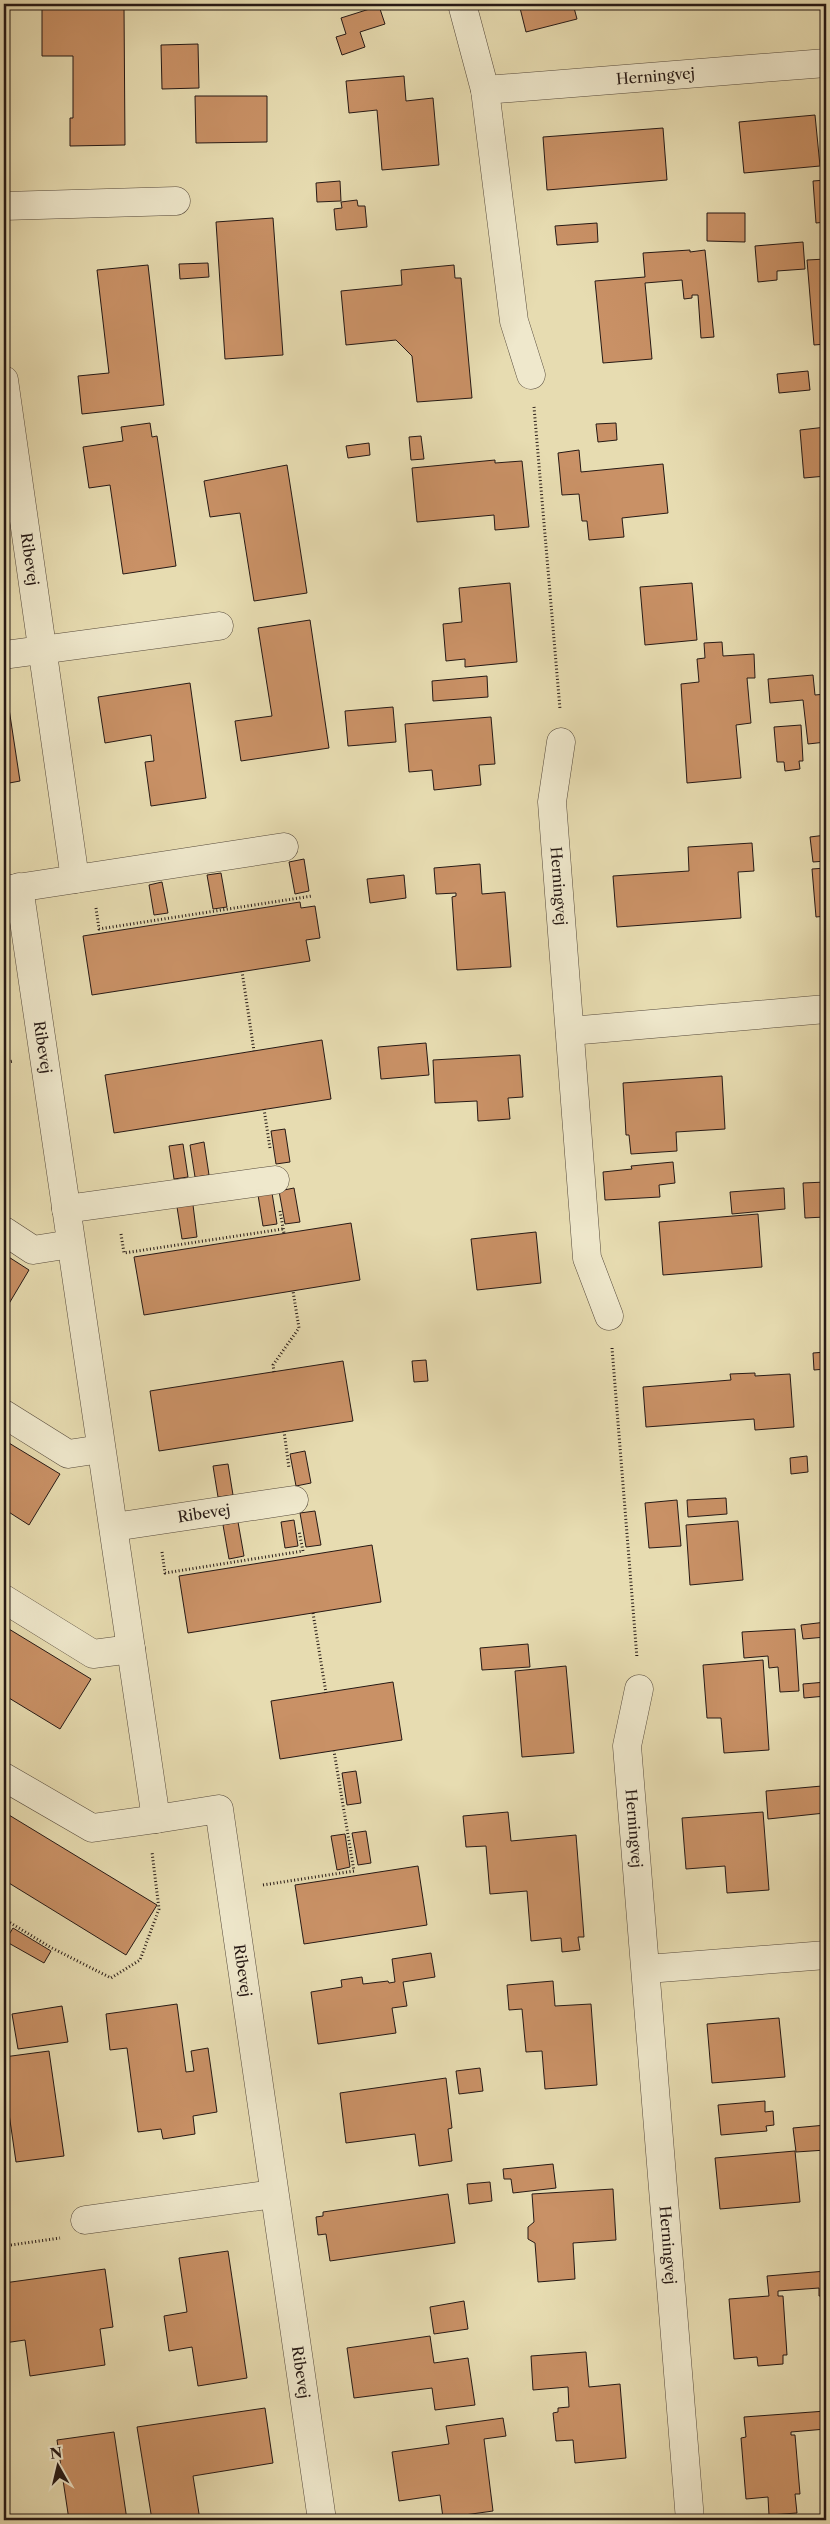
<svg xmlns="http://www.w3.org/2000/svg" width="830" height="2524" viewBox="0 0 830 2524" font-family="'Libre Caslon Text',serif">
<rect width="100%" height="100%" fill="#e7dcb1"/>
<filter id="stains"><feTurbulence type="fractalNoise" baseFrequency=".004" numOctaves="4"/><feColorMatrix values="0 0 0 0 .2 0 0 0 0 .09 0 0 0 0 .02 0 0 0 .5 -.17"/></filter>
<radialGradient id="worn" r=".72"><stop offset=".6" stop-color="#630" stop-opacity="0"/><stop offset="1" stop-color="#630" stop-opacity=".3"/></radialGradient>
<g fill="#c99166" stroke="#261915">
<polygon points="519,4 573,4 577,19 526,32"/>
<polygon points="379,6 385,24 360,32 365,47 342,55 336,37 346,34 341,18"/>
<polygon points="124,7 125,145 70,146 70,118 73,118 73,56 42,56 42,9"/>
<polygon points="198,44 199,88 162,89 161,45"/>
<polygon points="404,76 406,101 433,98 439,165 382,170 377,110 349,113 346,81"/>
<polygon points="195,96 267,96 267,142 196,143"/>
<polygon points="815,115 820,166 744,173 739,122"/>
<polygon points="663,128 667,180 547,190 543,137"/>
<polygon points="826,180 826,222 816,223 813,181"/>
<polygon points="340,181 341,201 317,202 316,183"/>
<polygon points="357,200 358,206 365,206 367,227 336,230 334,209 342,208 341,202"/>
<polygon points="707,213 745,213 745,242 707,241"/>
<polygon points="273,218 283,355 225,359 216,222"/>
<polygon points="597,223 598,242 557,245 555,226"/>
<polygon points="803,242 805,269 777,271 777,280 758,282 755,246"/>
<polygon points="690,250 690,252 705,250 714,337 701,338 698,295 692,295 692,298 684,299 682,280 645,283 652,359 603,363 595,281 645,277 643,253"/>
<polygon points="826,259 826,344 814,345 807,260"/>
<polygon points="208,263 209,277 180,279 179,264"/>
<polygon points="148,265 164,405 82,414 78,376 109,373 97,270"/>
<polygon points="454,265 455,278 461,278 472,398 417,402 412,356 396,340 346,345 341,291 402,285 401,270"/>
<polygon points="808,371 810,390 779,393 777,374"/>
<polygon points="150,423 152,437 157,436 176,566 123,574 110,485 89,488 83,447 123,441 121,427"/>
<polygon points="616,423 617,440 598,442 596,424"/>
<polygon points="826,427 826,476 804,478 800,430"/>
<polygon points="421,436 424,459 411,460 409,437"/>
<polygon points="369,443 370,455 348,458 346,446"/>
<polygon points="579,450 581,472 663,464 668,513 622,518 624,537 589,540 587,521 582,521 579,494 562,495 558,453"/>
<polygon points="495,460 495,463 522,461 529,527 495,530 494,515 417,522 412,468"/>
<polygon points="287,465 307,593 254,601 240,513 210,517 204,481"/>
<polygon points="510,583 517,662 465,667 465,659 446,661 443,624 462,622 459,588"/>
<polygon points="692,583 697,640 645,645 640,587"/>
<polygon points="310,620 329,748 241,761 235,721 272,716 258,628"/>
<polygon points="722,642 723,656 754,654 755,678 747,678 751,723 736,725 741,778 687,783 681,684 699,682 697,659 705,658 704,643"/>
<polygon points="813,675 815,695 826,694 826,742 808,744 803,700 770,703 768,679"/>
<polygon points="487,676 488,697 433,701 432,681"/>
<polygon points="190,683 206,798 151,806 145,762 154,761 151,735 105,743 98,697"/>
<polygon points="8,702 20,781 4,784 4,703"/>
<polygon points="393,707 396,742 348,746 345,711"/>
<polygon points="491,717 495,764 479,765 481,785 434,790 432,770 409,772 405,724"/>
<polygon points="801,725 803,761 799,761 800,769 785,771 784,762 777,762 774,727"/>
<polygon points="826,835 826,861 813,862 810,837"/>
<polygon points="752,843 754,871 738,872 741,918 617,927 613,876 689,871 688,847"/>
<polygon points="304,859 309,891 295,894 289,862"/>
<polygon points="480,864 482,894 505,892 511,967 457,970 452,897 456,896 456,893 436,894 434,868"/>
<polygon points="826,868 826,916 816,917 812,869"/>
<polygon points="221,873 227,907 213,909 207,875"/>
<polygon points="404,875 406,898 370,903 367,879"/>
<polygon points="162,882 168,913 154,915 149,885"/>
<polygon points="300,902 301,908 315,906 320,938 306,940 310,961 92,995 83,936"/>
<polygon points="322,1040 331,1099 114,1133 105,1075"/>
<polygon points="426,1043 429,1075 381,1079 378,1047"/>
<polygon points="520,1055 523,1097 508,1098 510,1119 478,1121 477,1101 435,1103 433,1060"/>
<polygon points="722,1076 725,1129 676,1132 677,1151 631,1154 629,1135 626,1135 623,1083"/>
<polygon points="285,1129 290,1162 276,1164 271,1131"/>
<polygon points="204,1142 209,1175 195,1177 190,1145"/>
<polygon points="183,1144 188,1177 174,1179 169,1146"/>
<polygon points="673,1162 675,1183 659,1185 660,1197 605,1200 603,1172 632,1169 631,1166"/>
<polygon points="826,1182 826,1228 825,1217 805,1218 803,1183"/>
<polygon points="294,1188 300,1222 285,1224 279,1191"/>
<polygon points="784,1188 785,1209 732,1214 730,1192"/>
<polygon points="272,1193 277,1224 263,1226 258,1195"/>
<polygon points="193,1205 197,1237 182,1239 177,1207"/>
<polygon points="758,1214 762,1267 663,1275 659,1222"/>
<polygon points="351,1223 360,1280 144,1315 134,1257"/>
<polygon points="536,1232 541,1283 477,1290 471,1239"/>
<polygon points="4,1254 29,1270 4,1312"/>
<polygon points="826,1352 826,1369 814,1370 813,1353"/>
<polygon points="426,1360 428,1381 414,1382 412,1361"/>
<polygon points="343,1361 353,1421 159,1451 150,1391"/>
<polygon points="755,1373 755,1376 790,1374 794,1427 755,1430 754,1419 646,1427 643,1387 731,1380 730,1374"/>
<polygon points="4,1440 60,1474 29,1525 4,1509"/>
<polygon points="305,1451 311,1483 296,1486 290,1454"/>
<polygon points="807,1456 808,1472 791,1474 790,1458"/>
<polygon points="228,1464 233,1495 218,1497 213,1466"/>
<polygon points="726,1498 727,1514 688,1517 687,1500"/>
<polygon points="677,1500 681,1546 649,1548 645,1503"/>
<polygon points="315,1511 321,1545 306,1547 300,1513"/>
<polygon points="294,1520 298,1546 285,1548 281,1522"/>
<polygon points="738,1521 743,1580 690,1585 686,1525"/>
<polygon points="238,1522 244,1556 229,1559 223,1525"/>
<polygon points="372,1545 381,1602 188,1633 179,1576"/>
<polygon points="826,1622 826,1637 803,1639 801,1625"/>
<polygon points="4,1626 91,1679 60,1729 4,1695"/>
<polygon points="795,1629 799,1691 780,1692 778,1667 769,1668 768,1656 744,1658 742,1632"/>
<polygon points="528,1644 530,1667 482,1670 480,1648"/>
<polygon points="763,1660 769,1750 724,1753 721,1718 707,1718 703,1665"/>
<polygon points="566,1666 574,1753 522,1757 515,1671"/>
<polygon points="393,1682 402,1740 280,1759 271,1701"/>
<polygon points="826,1682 826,1696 804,1698 803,1684"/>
<polygon points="356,1771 361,1803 347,1805 342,1773"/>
<polygon points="822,1786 825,1813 768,1819 766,1791"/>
<polygon points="4,1812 157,1905 126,1955 4,1880"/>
<polygon points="508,1812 511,1841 576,1835 584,1937 578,1937 580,1950 562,1952 561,1938 531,1941 527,1891 490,1894 486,1846 466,1847 463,1816"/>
<polygon points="763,1812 769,1890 727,1893 725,1866 686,1869 682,1818"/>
<polygon points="366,1831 371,1863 358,1865 352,1833"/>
<polygon points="345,1834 350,1867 337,1870 331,1836"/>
<polygon points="418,1866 427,1925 304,1944 295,1885"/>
<polygon points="13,1928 51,1951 44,1963 5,1941"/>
<polygon points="431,1953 435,1977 403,1982 407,2006 392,2008 396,2033 318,2044 311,1992 342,1987 341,1980 362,1977 363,1984 388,1981 389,1983 395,1982 392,1959"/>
<polygon points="553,1981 555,2006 591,2004 597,2085 545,2089 542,2051 526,2052 522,2009 509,2010 507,1985"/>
<polygon points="177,2004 186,2072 194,2071 191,2051 208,2048 217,2112 193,2116 195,2134 163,2139 161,2129 138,2132 127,2048 110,2050 106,2014"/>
<polygon points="62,2006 68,2042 18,2049 12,2014"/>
<polygon points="779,2018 785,2077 712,2083 707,2024"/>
<polygon points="49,2051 64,2156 16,2162 4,2079 4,2057"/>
<polygon points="480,2068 483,2091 459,2094 456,2071"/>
<polygon points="446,2078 452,2128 448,2129 452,2161 419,2166 415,2134 346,2143 340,2093"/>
<polygon points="765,2101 765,2112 773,2111 774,2125 766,2126 767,2131 721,2135 718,2105"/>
<polygon points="826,2125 826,2150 796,2152 793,2128"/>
<polygon points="795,2151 800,2202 720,2209 715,2158"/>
<polygon points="553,2164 556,2188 513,2193 511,2179 504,2179 503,2169"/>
<polygon points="490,2182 492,2201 469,2204 467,2184"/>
<polygon points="613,2189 616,2240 573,2243 575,2279 538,2282 535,2243 528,2239 528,2227 534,2222 532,2194"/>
<polygon points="448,2194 455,2243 330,2261 326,2234 318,2235 316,2217 323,2216 323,2212"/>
<polygon points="228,2251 247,2378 198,2386 192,2347 169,2351 164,2316 187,2312 179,2258"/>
<polygon points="105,2269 113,2327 100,2329 105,2365 30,2376 25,2340 4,2343 4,2283"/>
<polygon points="826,2271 826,2296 819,2296 819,2288 778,2291 778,2296 783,2296 787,2355 783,2355 783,2364 758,2366 757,2357 734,2359 729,2299 769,2296 767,2276"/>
<polygon points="464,2301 468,2329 434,2334 430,2307"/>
<polygon points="430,2336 434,2363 468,2358 475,2405 435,2410 432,2388 354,2398 347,2348"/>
<polygon points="586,2352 589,2387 620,2384 626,2458 575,2463 573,2440 556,2441 553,2413 558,2412 558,2408 569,2407 568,2387 533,2390 531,2356"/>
<polygon points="265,2408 273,2463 193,2476 200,2520 152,2520 137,2427"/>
<polygon points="826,2411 826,2429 791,2432 791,2435 795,2435 800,2494 795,2494 797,2513 769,2515 768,2497 746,2499 741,2438 746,2437 744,2417"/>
<polygon points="503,2418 506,2436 484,2439 493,2511 443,2518 440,2495 399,2501 392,2452 449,2444 446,2426"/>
<polygon points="114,2432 127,2520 69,2520 57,2440"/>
</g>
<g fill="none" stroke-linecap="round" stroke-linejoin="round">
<defs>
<g id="minor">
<polyline points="462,4 485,90 514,321 531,375"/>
<path id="s1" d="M485,90L826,63"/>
<polyline points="4,206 176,201"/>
<path id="s2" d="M4,380L75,879"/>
<polyline points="4,655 219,626"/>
<path id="s3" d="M561,742L552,802L587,1258L609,1316"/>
<path id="s4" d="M19,887L156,1819L219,1809L322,2520"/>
<polyline points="4,890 284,847"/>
<polyline points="570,1031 826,1009"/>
<polyline points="66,1209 275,1180"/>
<polyline points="4,1231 33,1250 71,1244"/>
<polyline points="4,1414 68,1454 101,1449"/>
<path id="s5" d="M114,1527L294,1500"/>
<polyline points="4,1599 93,1654 131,1649"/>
<path id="s6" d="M639,1689L627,1746L690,2520"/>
<polyline points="4,1777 92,1828 156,1819"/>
<polyline points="647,1969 826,1955"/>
<polyline points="85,2220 274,2194"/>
</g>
</defs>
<use href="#minor" stroke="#564a3c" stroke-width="29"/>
<g stroke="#261915" stroke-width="3" stroke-dasharray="1 2.5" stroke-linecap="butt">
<polyline points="534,407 560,709"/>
<polyline points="96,908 99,929 312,896"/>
<polyline points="242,971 254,1051"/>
<polyline points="4,1063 13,1061"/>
<polyline points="264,1109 270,1148"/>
<polyline points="280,1211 284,1233"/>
<polyline points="121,1234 124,1253 283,1229"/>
<polyline points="612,1348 637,1658"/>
<polyline points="274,1372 273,1365 299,1328 293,1291"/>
<polyline points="284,1431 289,1468"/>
<polyline points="162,1552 165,1573 303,1551 299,1531"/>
<polyline points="313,1613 326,1693"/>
<polyline points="263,1885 354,1871 334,1751"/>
<polyline points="4,1919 50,1947 111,1978 140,1960 159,1909 152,1852"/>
<polyline points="4,2246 60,2238"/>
</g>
<use href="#minor" stroke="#efe8cc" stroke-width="28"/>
</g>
<g text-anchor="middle" stroke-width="4.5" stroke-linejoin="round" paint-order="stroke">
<g font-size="15" fill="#261915" stroke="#efe8cc">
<text dy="5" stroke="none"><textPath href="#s1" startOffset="171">Herningvej</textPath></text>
<text dy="5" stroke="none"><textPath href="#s2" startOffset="181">Ribevej</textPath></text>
<text dy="5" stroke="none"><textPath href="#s3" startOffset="145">Herningvej</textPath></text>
<text dy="5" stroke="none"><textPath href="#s4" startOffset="162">Ribevej</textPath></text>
<text dy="5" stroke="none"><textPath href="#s5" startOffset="91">Ribevej</textPath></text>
<text dy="5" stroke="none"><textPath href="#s6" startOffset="141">Herningvej</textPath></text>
<text dy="5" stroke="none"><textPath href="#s4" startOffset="1169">Ribevej</textPath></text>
<text dy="5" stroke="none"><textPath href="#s6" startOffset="559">Herningvej</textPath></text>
<text dy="5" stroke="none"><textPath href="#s4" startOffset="1575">Ribevej</textPath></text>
</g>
</g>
<rect width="830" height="2524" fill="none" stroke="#e7dcb1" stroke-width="20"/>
<rect x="5" y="5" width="820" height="2514" fill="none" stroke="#261915" stroke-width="2.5"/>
<rect x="10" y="10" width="810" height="2504" fill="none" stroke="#261915"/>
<g transform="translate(58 2466) rotate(352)" stroke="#efe8cc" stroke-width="4" paint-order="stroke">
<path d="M0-4L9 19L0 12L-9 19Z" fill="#261915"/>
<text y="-8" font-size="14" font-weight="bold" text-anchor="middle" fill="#261915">N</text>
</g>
<rect width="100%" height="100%" filter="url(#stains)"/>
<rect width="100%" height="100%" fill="url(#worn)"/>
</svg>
